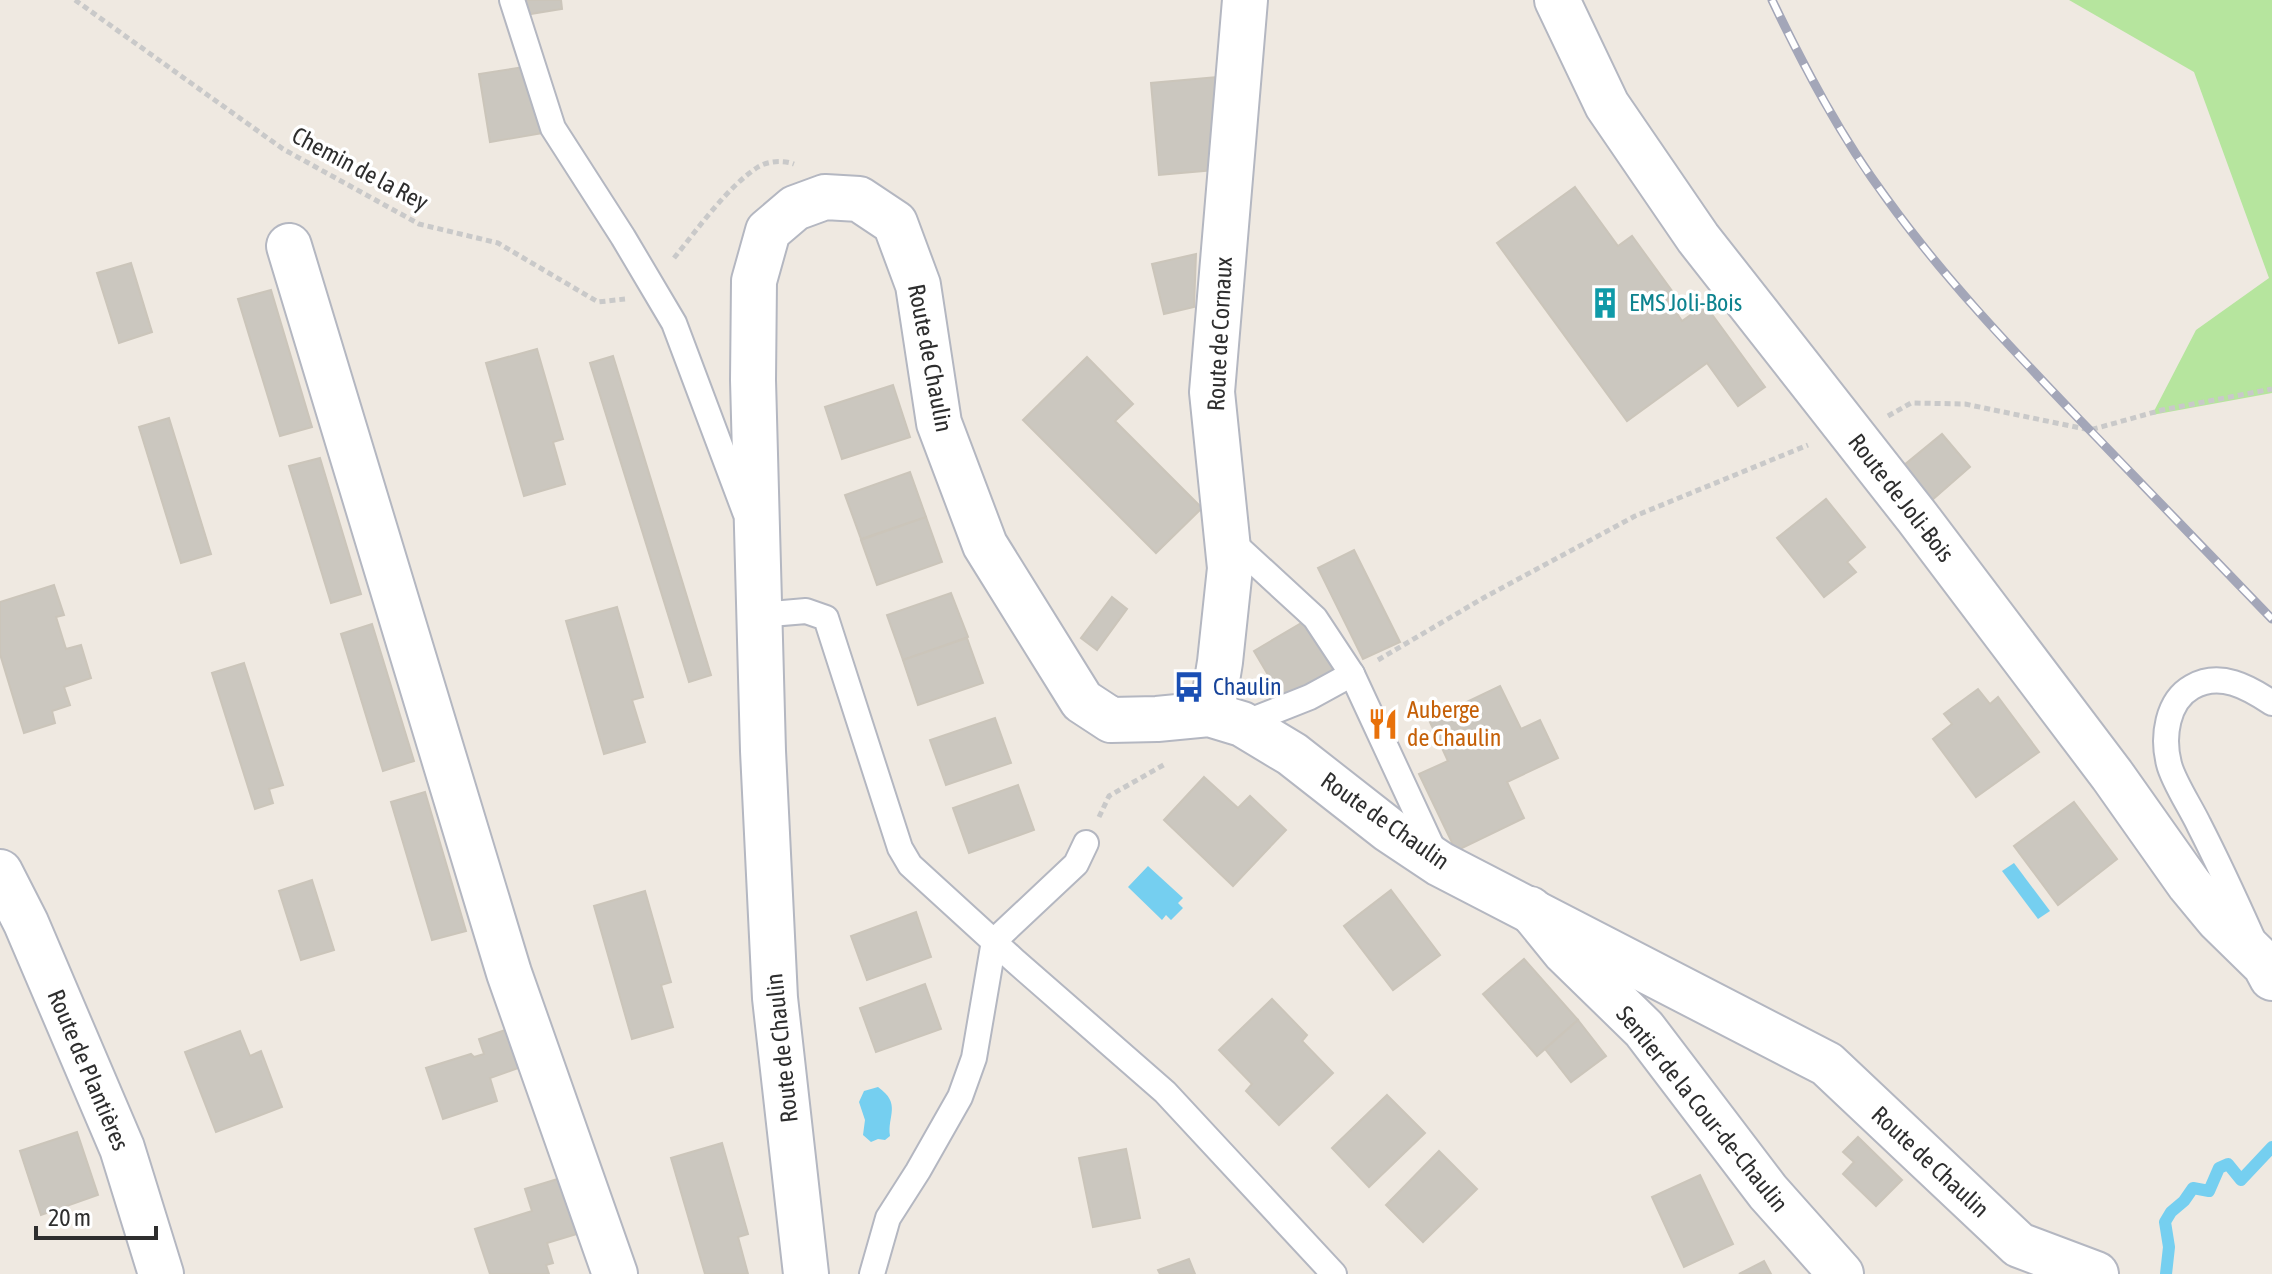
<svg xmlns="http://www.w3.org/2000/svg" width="2272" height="1274" viewBox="0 0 2272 1274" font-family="'Asap Condensed',sans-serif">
<rect width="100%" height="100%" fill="#efe9e1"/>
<polygon fill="#b6e59e" points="2069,0 2272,0 2272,393 2152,415 2196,330 2269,278 2194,72"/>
<g fill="#75cff0">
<polygon points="2014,863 2050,911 2038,919 2002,871"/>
<polygon points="1148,866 1183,898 1178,903 1183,908 1171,920 1166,915 1162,920 1128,887"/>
<path d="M878,1087C902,1104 887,1116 890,1136L885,1140L878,1139L871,1142L863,1135L865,1120L859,1102L864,1091Z"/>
</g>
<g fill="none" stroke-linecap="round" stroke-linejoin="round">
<polyline stroke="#75cff0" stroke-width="12" points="2166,1274 2169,1247 2165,1222 2171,1212 2184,1201 2193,1188 2209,1191 2219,1168 2228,1164 2241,1180 2272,1147"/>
</g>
<g fill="#cbc7bf" stroke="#cbc5ba" stroke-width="2">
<polygon points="521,0 561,0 562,9 524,15"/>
<polygon points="531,66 543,133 490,142 479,74"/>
<polygon points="1217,77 1226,169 1159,175 1151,83"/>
<polygon points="1575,187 1618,246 1632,236 1675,295 1668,300 1682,321 1705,305 1765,387 1738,406 1707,363 1627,421 1497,243"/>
<polygon points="1196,254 1194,307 1164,314 1152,264"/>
<polygon points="131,263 152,332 119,343 97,273"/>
<polygon points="271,290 312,427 280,436 238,299"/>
<polygon points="537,349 563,439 553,442 565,484 524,496 486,363"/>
<polygon points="613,356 711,675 689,682 590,363"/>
<polygon points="1087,357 1133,404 1115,421 1202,508 1156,553 1023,420"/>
<polygon points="893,385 910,437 842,459 825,407"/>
<polygon points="169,418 211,554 181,563 139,427"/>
<polygon points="1942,434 1970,467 1932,500 1903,466"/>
<polygon points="320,458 361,594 331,603 289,466"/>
<polygon points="910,472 926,517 861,539 845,495"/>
<polygon points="1826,499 1865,547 1847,562 1856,572 1824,597 1777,538"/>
<polygon points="926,517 942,562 877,585 861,540"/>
<polygon points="1354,550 1400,642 1363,659 1318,568"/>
<polygon points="54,585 64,615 56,617 66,649 81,645 91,678 64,687 70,705 52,711 55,723 24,733 0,654 0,602"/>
<polygon points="951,593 968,637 903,660 887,615"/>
<polygon points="1112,597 1127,609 1097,650 1081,638"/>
<polygon points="617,607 643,697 632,700 645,742 604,754 566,621"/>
<polygon points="1308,619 1337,669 1283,700 1254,651"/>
<polygon points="372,624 414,761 383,771 341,634"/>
<polygon points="967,638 983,683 918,705 903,660"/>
<polygon points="244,663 283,785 269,789 273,803 255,809 212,673"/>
<polygon points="1500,686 1521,729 1540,720 1558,758 1507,782 1524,818 1456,851 1419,774 1448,761 1429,720"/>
<polygon points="1978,689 1990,704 1998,697 2039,752 1976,797 1933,739 1952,724 1944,714"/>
<polygon points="995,718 1011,763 946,785 930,740"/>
<polygon points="1204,777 1238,808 1250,796 1286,830 1233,886 1164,820"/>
<polygon points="1018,785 1034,830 969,853 953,808"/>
<polygon points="425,792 466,931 432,940 391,802"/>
<polygon points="2074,802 2117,859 2058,905 2014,846"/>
<polygon points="312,880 334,950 301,960 279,891"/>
<polygon points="1391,890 1440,955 1393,990 1344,926"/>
<polygon points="645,891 671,982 661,985 673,1027 632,1039 594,906"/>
<polygon points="916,912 931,957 867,980 851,936"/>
<polygon points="1524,959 1578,1020 1537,1056 1483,994"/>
<polygon points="925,984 941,1029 876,1052 860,1008"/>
<polygon points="1272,999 1307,1035 1302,1041 1333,1073 1279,1125 1246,1091 1252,1084 1219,1050"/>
<polygon points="1578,1020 1606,1056 1571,1082 1545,1049"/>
<polygon points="511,1028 524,1066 490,1078 497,1101 443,1119 426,1068 471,1054 474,1057 484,1054 479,1039"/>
<polygon points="240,1031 250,1056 261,1051 282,1107 216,1132 185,1052"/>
<polygon points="1387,1095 1425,1133 1369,1187 1332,1148"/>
<polygon points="77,1132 98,1195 41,1215 20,1151"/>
<polygon points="1858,1137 1902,1180 1876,1206 1843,1174 1854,1162 1843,1152"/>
<polygon points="722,1143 748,1234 738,1237 748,1274 705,1274 671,1158"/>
<polygon points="1126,1149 1140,1218 1093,1227 1079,1158"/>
<polygon points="1439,1151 1477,1189 1423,1242 1386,1205"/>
<polygon points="1700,1175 1733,1244 1684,1267 1652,1197"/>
<polygon points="564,1177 583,1232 547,1243 553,1263 546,1265 549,1274 490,1274 475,1229 532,1211 525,1189"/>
<polygon points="1189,1259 1195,1274 1160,1274 1158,1270"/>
<polygon points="1764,1261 1771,1274 1739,1274"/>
</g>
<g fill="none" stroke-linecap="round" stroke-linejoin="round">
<defs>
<g id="service">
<polyline points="512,0 553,128 623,237 674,323 745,512"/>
<polyline points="1228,538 1315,618 1352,674 1435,853"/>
<polyline points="760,615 806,611 826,618 900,848 910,865 1014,960 1165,1092 1334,1274"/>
<polyline points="1242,724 1310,697 1352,674"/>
<path d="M2252,937C2235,899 2218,862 2199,825C2191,808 2173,781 2169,764C2162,737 2167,701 2192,687C2220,671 2248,687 2272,703"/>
<polyline points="872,1274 888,1218 918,1171 960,1097 974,1058 994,941 1076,864 1086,843"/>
</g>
<g id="minor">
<polyline points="1557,0 1607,105 1698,238 1917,517 2112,775 2189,884 2218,919 2265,965 2272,978"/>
<polyline points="289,246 509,973 615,1274"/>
<polyline points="1209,714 1214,699 1220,662 1230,568 1212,392 1245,0"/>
<polyline points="0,872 26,923 122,1148 161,1274"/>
<polyline points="1530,909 1565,952 1644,1029 1768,1192 1841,1274"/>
</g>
<polyline id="tertiary" points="806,1274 775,998 763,751 753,380 754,281 768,231 795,208 825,197 859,199 895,223 918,285 939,423 985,545 1082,701 1111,720 1157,719 1209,714 1242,724 1292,754 1389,830 1440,864 1827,1064 2019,1245 2096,1274"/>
</defs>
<use href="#service" stroke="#b4b7c1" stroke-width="28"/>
<use href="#minor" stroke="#b4b7c1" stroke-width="48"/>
<use href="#tertiary" stroke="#b4b7c1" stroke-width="48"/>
<g stroke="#c9c9c9" stroke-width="5" stroke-dasharray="6 4" stroke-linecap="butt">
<polyline points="75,0 283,149 419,224 498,243 598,302 625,299"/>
<path d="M674,258C697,230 727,187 758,167C768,161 783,160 794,164"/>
<polyline points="1888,416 1911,403 1965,404 2090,430 2162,410 2272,389"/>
<polyline points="1378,660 1485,597 1635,516 1808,445"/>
<polyline points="1099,817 1109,796 1167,763"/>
</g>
<use href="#service" stroke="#fff" stroke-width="24"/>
<use href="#minor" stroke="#fff" stroke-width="44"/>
<use href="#tertiary" stroke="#fff" stroke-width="44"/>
<defs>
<path id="rail" d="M1772,0C1805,69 1841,137 1887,199C1944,278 2011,348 2078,418C2143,485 2207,552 2272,619"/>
</defs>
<use href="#rail" stroke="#a3a6b8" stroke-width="9"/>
<use href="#rail" stroke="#fff" stroke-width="6" stroke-dasharray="18" stroke-linecap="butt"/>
</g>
<defs>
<symbol id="building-bare" viewBox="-9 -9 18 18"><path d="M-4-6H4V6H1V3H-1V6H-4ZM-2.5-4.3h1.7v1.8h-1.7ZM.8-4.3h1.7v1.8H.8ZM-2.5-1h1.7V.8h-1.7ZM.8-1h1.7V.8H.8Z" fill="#0f9aa8" stroke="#fff" stroke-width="2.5" paint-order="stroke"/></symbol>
<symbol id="bus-bare" viewBox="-9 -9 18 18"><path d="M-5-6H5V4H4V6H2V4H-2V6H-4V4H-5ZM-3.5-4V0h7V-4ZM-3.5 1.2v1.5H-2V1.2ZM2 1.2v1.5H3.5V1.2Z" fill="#1a4fb4" stroke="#fff" stroke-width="2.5" paint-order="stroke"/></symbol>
<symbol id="restaurant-bare" viewBox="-9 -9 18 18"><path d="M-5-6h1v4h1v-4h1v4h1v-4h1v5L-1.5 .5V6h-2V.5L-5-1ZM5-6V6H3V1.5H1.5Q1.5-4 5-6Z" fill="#e8710a" stroke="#fff" stroke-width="2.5" paint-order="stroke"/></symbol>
</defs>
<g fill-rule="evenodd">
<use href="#building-bare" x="1583" y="281" width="44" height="44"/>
<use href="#bus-bare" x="1167" y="665" width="44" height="44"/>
<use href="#restaurant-bare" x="1361" y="702" width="44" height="44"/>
</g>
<g text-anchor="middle" stroke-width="7" stroke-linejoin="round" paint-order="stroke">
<g font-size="24" fill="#2e2e2e" stroke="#fff">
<text transform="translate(360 169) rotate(28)" y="8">Chemin de la Rey</text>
<text transform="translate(1220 334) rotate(-87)" y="8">Route de Cornaux</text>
<text transform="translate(930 358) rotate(79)" y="8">Route de Chaulin</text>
<text transform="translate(1901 498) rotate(52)" y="8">Route de Joli-Bois</text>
<text transform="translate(1385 821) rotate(35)" y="8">Route de Chaulin</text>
<text transform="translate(782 1048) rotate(-96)" y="8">Route de Chaulin</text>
<text transform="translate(88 1070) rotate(67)" y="8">Route de Plantières</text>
<text transform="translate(1702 1109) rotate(51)" y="8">Sentier de la Cour-de-Chaulin</text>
<text transform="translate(1930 1162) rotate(43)" y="8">Route de Chaulin</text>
</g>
<g font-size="24" fill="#0d838f" stroke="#fff" text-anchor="start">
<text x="1629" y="311">EMS Joli-Bois</text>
</g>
<g font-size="24" fill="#164399" stroke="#fff" text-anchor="start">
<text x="1213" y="695">Chaulin</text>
</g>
<g font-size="24" fill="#c56008" stroke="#fff" text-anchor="start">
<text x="1407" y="718">Auberge<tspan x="1407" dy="28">de Chaulin</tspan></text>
</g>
</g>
<path d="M36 1226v12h120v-12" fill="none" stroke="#2e2e2e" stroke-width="4"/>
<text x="48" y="1226" font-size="24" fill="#2e2e2e" stroke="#ffffff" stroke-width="6" paint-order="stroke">20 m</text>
</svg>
